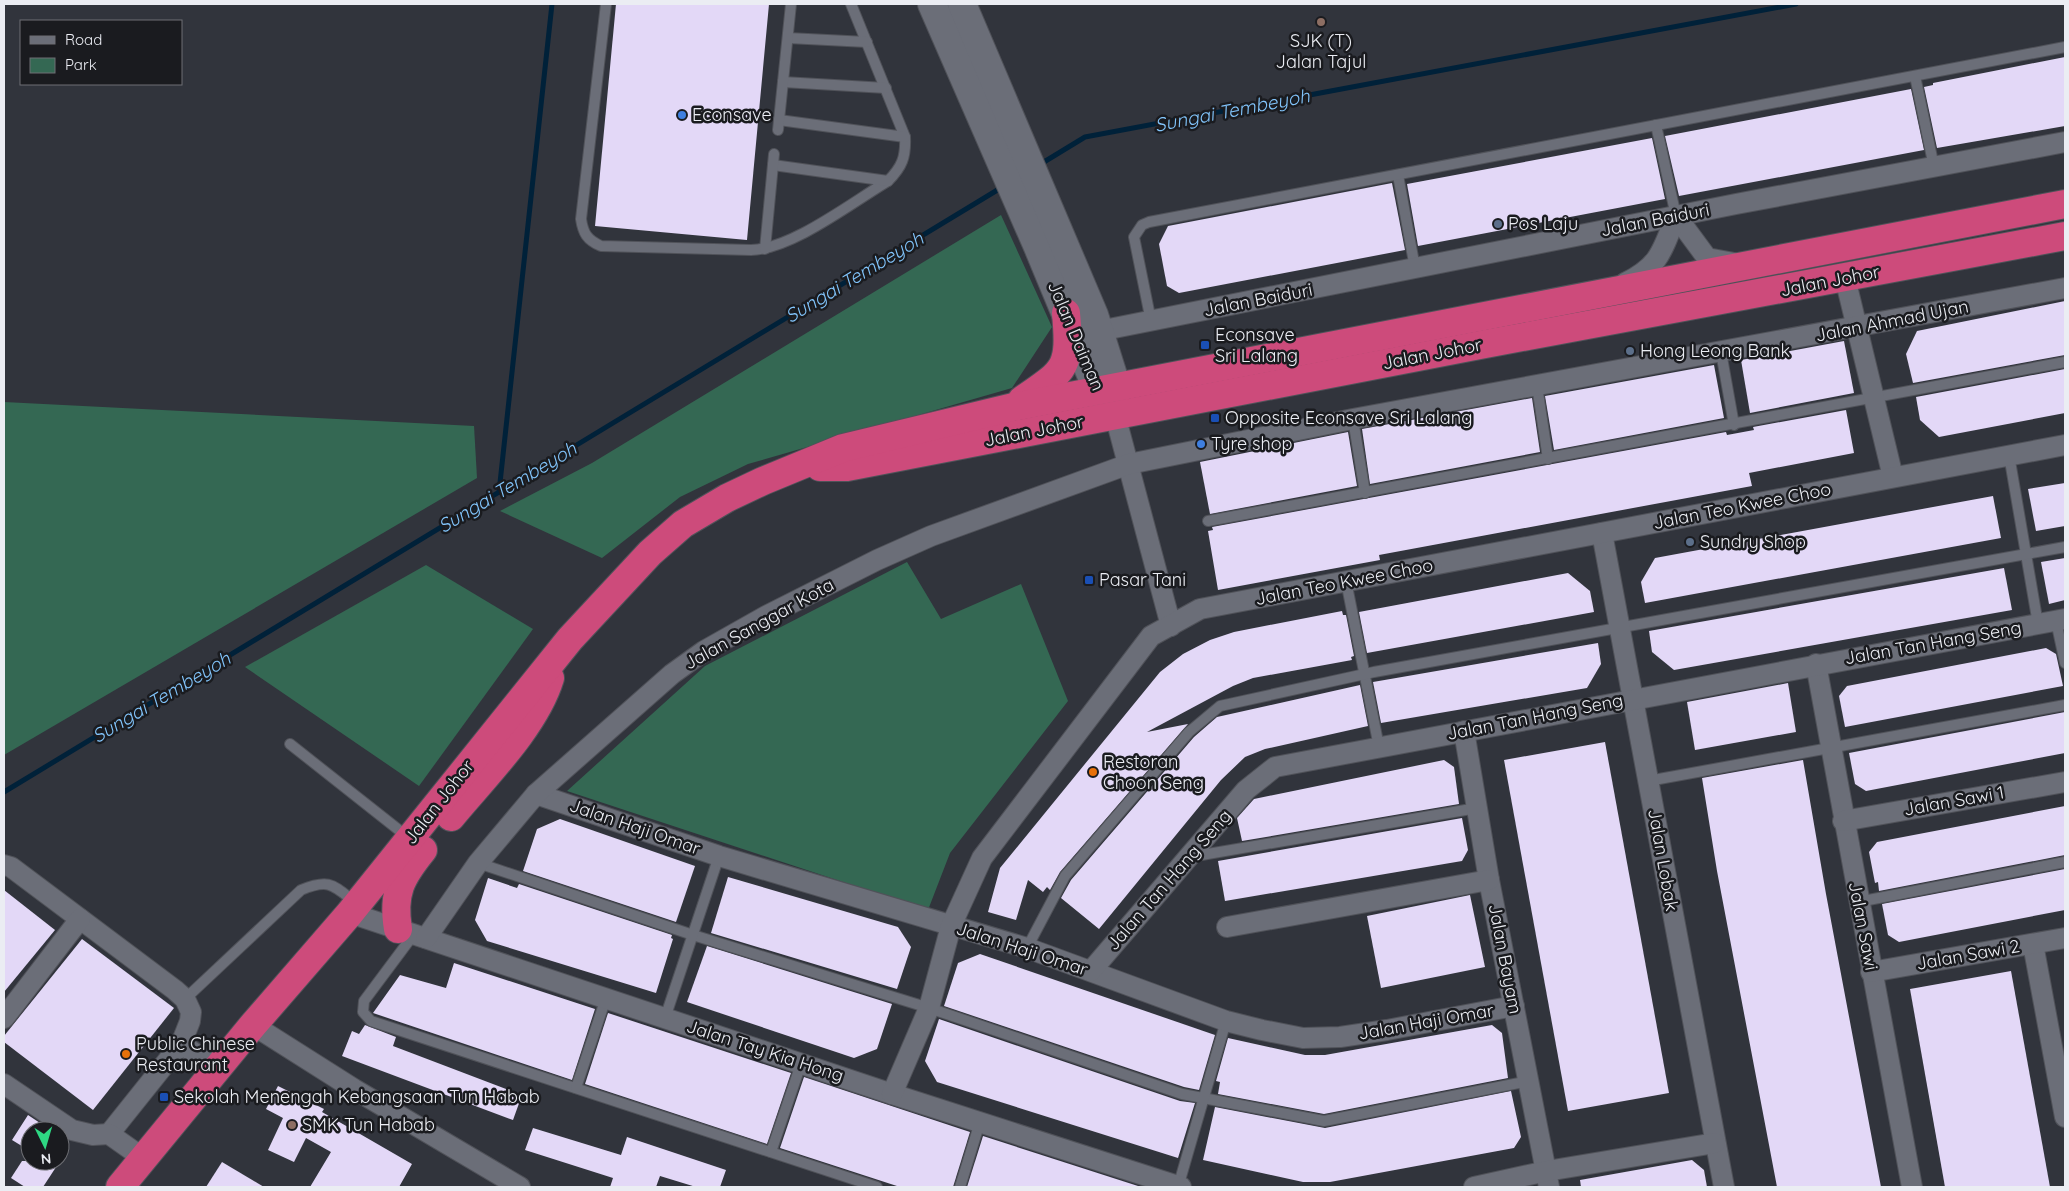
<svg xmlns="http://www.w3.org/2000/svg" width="2069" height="1191" viewBox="0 0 2069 1191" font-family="Quicksand,sans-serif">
<rect width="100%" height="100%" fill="#31343c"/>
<g fill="#346853">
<polygon points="1001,215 1052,327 1012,388 748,464 680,497 602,558 500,511 592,463"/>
<polygon points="4,402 474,426 477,478 4,755"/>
<polygon points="907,562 941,619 1021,584 1068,701 950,853 928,910 567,791 705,666"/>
<polygon points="426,565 533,629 419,786 245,667"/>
</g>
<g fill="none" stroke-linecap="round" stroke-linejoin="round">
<g stroke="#002139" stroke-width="5">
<polyline points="1039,165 1085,137 1796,4"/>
<polyline points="499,492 552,4"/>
<polyline points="4,792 1004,186"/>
</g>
</g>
<g fill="#e3d8f7">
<polygon points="616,4 769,4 747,240 595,226"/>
<polygon points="2065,57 2065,126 1937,148 1924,87 1933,85 1933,83"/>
<polygon points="1911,89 1924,150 1679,196 1665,136"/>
<polygon points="1652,138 1665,199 1418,246 1407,184"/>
<polygon points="1392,183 1405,250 1179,293 1167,286 1159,244 1168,226"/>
<polygon points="2065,301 2065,355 1913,383 1906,354 1917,331"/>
<polygon points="1844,341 1854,393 1750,413 1741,360"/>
<polygon points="1714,365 1724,418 1554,450 1545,396"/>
<polygon points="2065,369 2065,413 1939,437 1920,420 1916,397"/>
<polygon points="1532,398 1540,452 1370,484 1362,429"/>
<polygon points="1846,410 1854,453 1749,473 1752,486 1379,555 1380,560 1218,590 1208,531 1213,530 1212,527 1726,432 1727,435 1754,430 1753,427"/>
<polygon points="1348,432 1357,486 1210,514 1200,462"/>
<polygon points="2065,483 2065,526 2036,531 2028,489"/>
<polygon points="1993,496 2001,538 1645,603 1641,582 1655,558"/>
<polygon points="2065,558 2065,600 2049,604 2041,562"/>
<polygon points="2004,568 2012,610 1674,670 1652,652 1649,631"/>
<polygon points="1568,573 1590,591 1594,612 1367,653 1359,612"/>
<polygon points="1342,611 1343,615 1346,615 1354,656 1351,657 1352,660 1253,678 1233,686 1147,732 1188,724 1060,872 1050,890 1047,887 1043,892 1028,880 1016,920 988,912 1000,868 1160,672 1183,654 1210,640 1234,632"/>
<polygon points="1598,643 1601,664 1587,688 1381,723 1373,682"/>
<polygon points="2046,648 2056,654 2063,686 1845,727 1839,696 1847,686"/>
<polygon points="1788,683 1796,732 1695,750 1687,702"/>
<polygon points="1360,685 1368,726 1265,749 1245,757 1221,780 1099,929 1061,898 1071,880 1194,737 1217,717"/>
<polygon points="2065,712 2065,753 1866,791 1855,784 1849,753"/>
<polygon points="1605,742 1669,1093 1568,1111 1504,760"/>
<polygon points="1444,760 1454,767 1459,804 1242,841 1237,818 1254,799"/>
<polygon points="1803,760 1826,894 1881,1187 1777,1187 1717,871 1702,778"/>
<polygon points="2065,806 2065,855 1879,891 1878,882 1875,883 1869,852 1877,842"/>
<polygon points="1462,818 1468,850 1462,861 1225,901 1218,861"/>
<polygon points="560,819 695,866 676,922 523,871 537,829"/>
<polygon points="2065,869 2065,910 1899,942 1888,935 1882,904"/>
<polygon points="728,877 898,927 911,947 897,989 711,933"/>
<polygon points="488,878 517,888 519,884 672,935 671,938 673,939 656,993 487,941 475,920"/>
<polygon points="4,890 55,930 4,992"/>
<polygon points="1470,895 1485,967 1381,988 1367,916"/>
<polygon points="82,939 174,1008 93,1110 4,1042 4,1036"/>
<polygon points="707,946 892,1004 877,1049 854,1058 687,1002"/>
<polygon points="980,954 1215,1035 1199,1090 1184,1087 944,1006 958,963"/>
<polygon points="454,963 595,1009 572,1080 373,1013 400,975 446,988"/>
<polygon points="2011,971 2050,1187 1945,1187 1910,989"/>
<polygon points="608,1013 791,1073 767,1144 585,1084"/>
<polygon points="939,1019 1180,1101 1195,1103 1178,1158 937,1082 925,1061"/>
<polygon points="365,1025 396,1037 393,1046 522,1095 513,1120 342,1056 352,1031 359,1034"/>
<polygon points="1492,1025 1502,1033 1508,1078 1324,1114 1218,1094 1220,1082 1216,1081 1228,1038 1305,1055 1325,1055"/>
<polygon points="804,1077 970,1132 953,1187 900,1187 780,1148"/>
<polygon points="278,1086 324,1109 322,1112 412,1164 399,1187 310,1187 331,1152 306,1138 294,1162 268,1150 283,1118 266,1109"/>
<polygon points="1511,1091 1521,1137 1514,1148 1330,1182 1303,1182 1203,1160 1215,1107 1325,1128"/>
<polygon points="28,1115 52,1131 30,1131 30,1151 12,1140"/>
<polygon points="533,1128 621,1155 627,1137 726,1170 720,1187 696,1187 660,1176 656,1187 610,1187 613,1178 525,1150"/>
<polygon points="983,1136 1138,1186 1138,1187 967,1187"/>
<polygon points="1692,1160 1704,1170 1707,1187 1581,1187 1580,1180"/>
<polygon points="22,1161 60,1161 43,1187 25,1187 11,1178"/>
<polygon points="222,1162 264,1187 206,1187"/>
</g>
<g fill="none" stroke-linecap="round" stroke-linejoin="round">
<defs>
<g id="lane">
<path d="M606,4L581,219C583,233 587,240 601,246L751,250C792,249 851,203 888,181C902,167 906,157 905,137L851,4"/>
<polyline points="788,38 867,42"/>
<polyline points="1915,76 1934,167"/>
<polyline points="783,82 886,88"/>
<polyline points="779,120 905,137"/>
<polyline points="1656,125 1676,216"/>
<polyline points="778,130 791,4"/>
<polyline points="773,165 888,181"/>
<polyline points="1398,175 1415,268"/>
<polyline points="765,249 774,154"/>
<polyline points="1151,321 1134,237 1142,225 1149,222 2065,47"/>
<polyline points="1721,352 1734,425"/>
<polyline points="1537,386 1548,459"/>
<polyline points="1353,419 1365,493"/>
<polyline points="2009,455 2038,624"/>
<polyline points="1208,521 2065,362"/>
<polyline points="1346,581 1379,747"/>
<polyline points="2056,621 2065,663"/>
<polyline points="290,744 409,838"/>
<polyline points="1648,781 2065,705"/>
<polyline points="1190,857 1477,808"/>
<polyline points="478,863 693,935 929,1008 1182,1094 1324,1121 1529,1081"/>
<polyline points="1858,902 2065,862"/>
<polyline points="414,934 364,1001 363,1012 371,1021 877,1187"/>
<polyline points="1027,948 1065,876 1189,732 1220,706 1374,672 2065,547"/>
<path d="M185,999L301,890C330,878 333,885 356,903"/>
<polyline points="665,1018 719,856"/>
<polyline points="576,1088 606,998"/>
<polyline points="771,1152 801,1064"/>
<polyline points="960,1187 980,1122"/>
<polyline points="1178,1187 1226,1021"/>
</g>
<g id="street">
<polyline points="1676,216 1707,258 1734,263"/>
<polyline points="1845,278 1893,477"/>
<path d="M1625,283C1660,266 1662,251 1676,216"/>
<polyline points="1099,331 1736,204 2065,142"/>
<polyline points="1115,415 1171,626"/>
<polyline points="1602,533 1724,1187"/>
<polyline points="1816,664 1912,1187"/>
<polyline points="1464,731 1489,880 1549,1187"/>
<polyline points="536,794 719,856 1027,948 1226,1021 1262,1030 1303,1038 1340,1037 1387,1030 1514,1006"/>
<polyline points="1843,821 2065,782"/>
<polyline points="4,865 11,867 175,990 185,999 191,1012 190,1021 181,1044 109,1134"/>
<polyline points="350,913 892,1094 1181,1187"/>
<polyline points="1227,927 1489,880"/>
<polyline points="426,938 478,863 536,794 672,674 704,651 766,616 877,560 931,536 1129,464 1353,419 2065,288"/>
<polyline points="2033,944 2065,1117"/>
<polyline points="1091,971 1246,790 1275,767 2065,619"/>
<polyline points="1871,972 2065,938"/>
<polyline points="4,1018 80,919"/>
<polyline points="253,1025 354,1089 520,1187"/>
<polyline points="181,1044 217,1068"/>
<polyline points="4,1084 72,1130 93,1135 109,1134 143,1158"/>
<polyline points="892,1094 929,1008 951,926 982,858 1151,636 1200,609 2065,445"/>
<polyline points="1474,1187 1547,1171 1715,1143"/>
</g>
<g id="secondary">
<polyline points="932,4 1038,247 1097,389 1111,409"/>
<polyline points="962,4 1094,315 1116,385 1115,411"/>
</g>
<g id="highway">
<path d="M1022,400C1066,370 1071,368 1066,313"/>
<polyline points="820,467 847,467 1485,344 2065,236"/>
<path d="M451,817C484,777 535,727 550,678"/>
<path d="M398,929C392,893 401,877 423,850"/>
<polyline points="120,1187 253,1025 350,913 570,639 650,553 683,524 727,498 763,481 843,448 1013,407 2065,204"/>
</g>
</defs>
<use href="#lane" stroke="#505259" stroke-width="12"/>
<use href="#street" stroke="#505259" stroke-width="22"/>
<use href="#secondary" stroke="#505259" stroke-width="30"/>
<use href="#highway" stroke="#505259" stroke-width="30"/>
<use href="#lane" stroke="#6b6e78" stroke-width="10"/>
<use href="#street" stroke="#6b6e78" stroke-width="20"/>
<use href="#secondary" stroke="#6b6e78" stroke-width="28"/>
<use href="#highway" stroke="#cd4b7b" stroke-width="28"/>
</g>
<g fill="#8d6e63" stroke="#1a1b1f" stroke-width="2">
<circle cx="1321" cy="22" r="5"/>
<circle cx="292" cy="1125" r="5"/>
</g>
<g fill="#3f7fe0" stroke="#1a1b1f" stroke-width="2">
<circle cx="682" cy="115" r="5"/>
<circle cx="1201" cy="444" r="5"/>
</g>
<g fill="#5c6f8a" stroke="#1a1b1f" stroke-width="2">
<circle cx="1498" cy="224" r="5"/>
<circle cx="1630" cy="351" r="5"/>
<circle cx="1690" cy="542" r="5"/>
</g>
<g fill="#1a4fb4" stroke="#1a1b1f" stroke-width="2">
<rect x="1200" y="340" width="10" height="10" rx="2.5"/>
<rect x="1210" y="413" width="10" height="10" rx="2.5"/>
<rect x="1084" y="575" width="10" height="10" rx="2.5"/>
<rect x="159" y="1092" width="10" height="10" rx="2.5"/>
</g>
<g fill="#e8710a" stroke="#1a1b1f" stroke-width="2">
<circle cx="1093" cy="772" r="5"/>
<circle cx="126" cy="1054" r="5"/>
</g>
<g text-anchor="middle" stroke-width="5" stroke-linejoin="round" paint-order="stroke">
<g font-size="18" fill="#ebedf3" stroke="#1a1b1f" text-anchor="start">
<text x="1321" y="47" text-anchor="middle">SJK (T)<tspan x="1321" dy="21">Jalan Tajul</tspan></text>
<text x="692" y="121">Econsave</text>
<text x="1508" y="230">Pos Laju</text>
<text x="1215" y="341">Econsave<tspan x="1215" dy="21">Sri Lalang</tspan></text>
<text x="1640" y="357">Hong Leong Bank</text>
<text x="1225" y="424">Opposite Econsave Sri Lalang</text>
<text x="1211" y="450">Tyre shop</text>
<text x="1700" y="548">Sundry Shop</text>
<text x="1099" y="586">Pasar Tani</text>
<text x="1103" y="768">Restoran<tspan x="1103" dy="21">Choon Seng</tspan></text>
<text x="136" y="1050">Public Chinese<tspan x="136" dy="21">Restaurant</tspan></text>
<text x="174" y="1103">Sekolah Menengah Kebangsaan Tun Habab</text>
<text x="302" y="1131">SMK Tun Habab</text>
</g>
<g font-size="18" fill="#ebedf3" stroke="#1a1b1f">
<text transform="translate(1655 220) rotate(-11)" y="6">Jalan Baiduri</text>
<text transform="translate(1830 281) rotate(-11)" y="6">Jalan Johor</text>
<text transform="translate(1258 300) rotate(-11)" y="6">Jalan Baiduri</text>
<text transform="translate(1892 321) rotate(-11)" y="6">Jalan Ahmad Ujan</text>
<text transform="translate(1076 336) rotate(67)" y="6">Jalan Daiman</text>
<text transform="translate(1432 354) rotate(-11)" y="6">Jalan Johor</text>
<text transform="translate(1034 431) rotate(-11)" y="6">Jalan Johor</text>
<text transform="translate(1742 506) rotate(-11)" y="6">Jalan Teo Kwee Choo</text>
<text transform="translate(1344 582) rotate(-11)" y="6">Jalan Teo Kwee Choo</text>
<text transform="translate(759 624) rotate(-29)" y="6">Jalan Sanggar Kota</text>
<text transform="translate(1933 643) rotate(-10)" y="6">Jalan Tan Hang Seng</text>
<text transform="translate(1535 717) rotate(-11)" y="6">Jalan Tan Hang Seng</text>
<text transform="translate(1954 801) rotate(-10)" y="6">Jalan Sawi 1</text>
<text transform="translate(439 802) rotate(-52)" y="6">Jalan Johor</text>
<text transform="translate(635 827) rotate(19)" y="6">Jalan Haji Omar</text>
<text transform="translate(1663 860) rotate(80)" y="6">Jalan Lobak</text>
<text transform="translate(1169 880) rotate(-49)" y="6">Jalan Tan Hang Seng</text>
<text transform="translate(1863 926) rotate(79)" y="6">Jalan Sawi</text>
<text transform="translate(1022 949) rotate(18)" y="6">Jalan Haji Omar</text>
<text transform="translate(1968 955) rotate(-10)" y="6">Jalan Sawi 2</text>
<text transform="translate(1505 959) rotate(79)" y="6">Jalan Bayam</text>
<text transform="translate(1426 1022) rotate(-10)" y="6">Jalan Haji Omar</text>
<text transform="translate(765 1051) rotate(18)" y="6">Jalan Tay Kia Hong</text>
</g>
<g font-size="19" font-style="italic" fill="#82c5fc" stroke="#1a1b1f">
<text transform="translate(1232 110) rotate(-11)" y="7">Sungai Tembeyoh</text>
<text transform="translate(854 277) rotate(-31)" y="7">Sungai Tembeyoh</text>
<text transform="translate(507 487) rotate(-31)" y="7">Sungai Tembeyoh</text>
<text transform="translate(161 697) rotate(-31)" y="7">Sungai Tembeyoh</text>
</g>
</g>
<rect width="2069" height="1191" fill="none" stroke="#ebedf3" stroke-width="10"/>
<rect x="20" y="20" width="162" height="65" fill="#1a1b1f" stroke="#6e6f74"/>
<rect x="30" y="36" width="25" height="8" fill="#6b6e78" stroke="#6e6f74"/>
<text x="65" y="45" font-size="15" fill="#ebedf3">Road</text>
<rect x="30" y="58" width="25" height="15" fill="#346853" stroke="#6e6f74"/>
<text x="65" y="70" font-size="15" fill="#ebedf3">Park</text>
<g transform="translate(45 1146) rotate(175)"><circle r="24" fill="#1a1b1f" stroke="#6e6f74"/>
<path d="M0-4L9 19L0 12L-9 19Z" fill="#2ed883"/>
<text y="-8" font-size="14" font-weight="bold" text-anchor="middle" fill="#ebedf3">N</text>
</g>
</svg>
